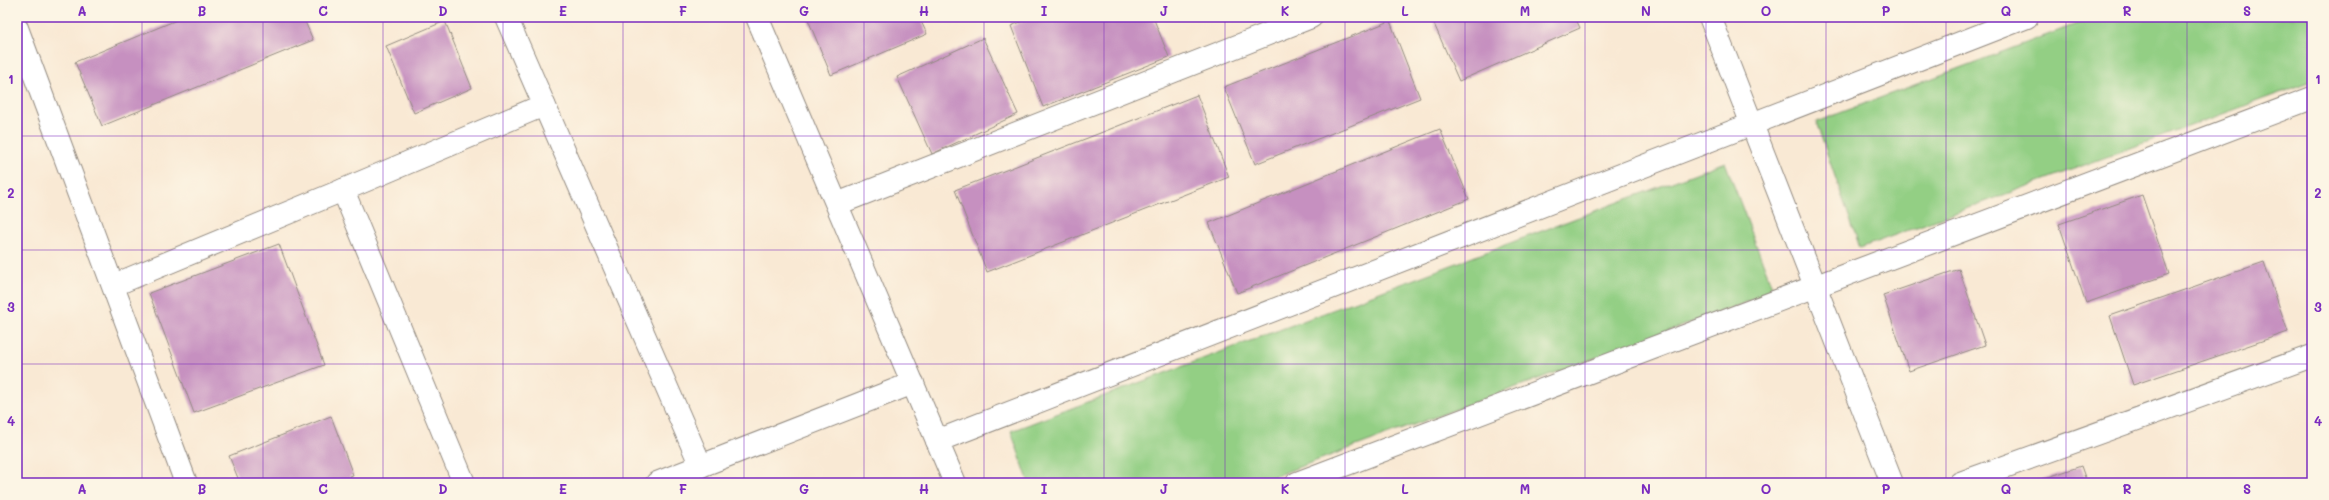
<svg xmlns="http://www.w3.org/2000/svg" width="2329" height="500" viewBox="0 0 2329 500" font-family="Mali,sans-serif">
<rect width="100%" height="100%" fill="#fcf5e5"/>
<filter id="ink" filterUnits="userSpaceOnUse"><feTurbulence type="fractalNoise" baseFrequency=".025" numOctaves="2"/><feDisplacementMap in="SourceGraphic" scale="8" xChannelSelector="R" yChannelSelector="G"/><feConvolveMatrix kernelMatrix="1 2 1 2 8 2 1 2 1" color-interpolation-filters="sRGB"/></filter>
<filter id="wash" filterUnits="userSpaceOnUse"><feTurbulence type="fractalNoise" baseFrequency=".012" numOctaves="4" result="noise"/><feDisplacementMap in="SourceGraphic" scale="16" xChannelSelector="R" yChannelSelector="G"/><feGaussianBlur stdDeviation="0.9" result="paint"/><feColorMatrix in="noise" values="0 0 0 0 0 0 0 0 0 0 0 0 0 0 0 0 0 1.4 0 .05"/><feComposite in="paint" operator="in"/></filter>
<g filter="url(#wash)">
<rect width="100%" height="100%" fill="#f9e9d4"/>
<g fill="#93cf84" stroke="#5f7d58">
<polygon points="2095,17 2312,17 2312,81 1860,248 1816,122"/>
<polygon points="1725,162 1774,292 1256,483 1029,483 1011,431"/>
</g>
<g id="blocks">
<g fill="#c690c0">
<polygon points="184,17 303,17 313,40 102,126 75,62"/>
<polygon points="807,17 919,17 927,34 831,75"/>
<polygon points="1033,17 1153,17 1169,57 1043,107 1011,26"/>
<polygon points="1431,17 1575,17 1580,28 1459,81"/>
<polygon points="445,21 472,88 414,113 386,46"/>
<polygon points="1390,21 1420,98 1255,164 1224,87"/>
<polygon points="983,38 1018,114 932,154 897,77"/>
<polygon points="1197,95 1229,177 987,272 955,190"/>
<polygon points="1440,129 1469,199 1237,293 1209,223"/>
<polygon points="2142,195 2169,274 2086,303 2059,224"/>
<polygon points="279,244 324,365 194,413 149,293"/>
<polygon points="2264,262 2288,332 2133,385 2110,316"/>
<polygon points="1959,269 1985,345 1909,371 1883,295"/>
<polygon points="331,416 353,475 350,476 353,483 240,483 229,456"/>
<polygon points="2081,466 2087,483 2031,483"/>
</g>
</g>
</g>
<g filter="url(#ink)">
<use href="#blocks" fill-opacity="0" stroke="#928a80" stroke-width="1"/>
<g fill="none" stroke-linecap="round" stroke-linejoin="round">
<defs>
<g id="street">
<polyline points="506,17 701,466"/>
<polyline points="757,17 955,483"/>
<polyline points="1710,17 1892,483"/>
<polyline points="17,28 186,483"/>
<polyline points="343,190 544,105"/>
<polyline points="837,204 1311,17"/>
<polyline points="114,285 343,190 464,483"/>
<polyline points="937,441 2027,17"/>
<polyline points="657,483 913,383"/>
<polyline points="1297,483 2312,98"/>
<polyline points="1960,483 2312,356"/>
</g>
</defs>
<use href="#street" stroke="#928a80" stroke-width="24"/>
<use href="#street" stroke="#fff" stroke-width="22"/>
</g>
</g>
<path fill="none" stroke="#7b2cbf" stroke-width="1" stroke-opacity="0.55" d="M142,17V483M263,17V483M383,17V483M503,17V483M623,17V483M744,17V483M864,17V483M984,17V483M1104,17V483M1225,17V483M1345,17V483M1465,17V483M1585,17V483M1706,17V483M1826,17V483M1946,17V483M2066,17V483M2187,17V483M17,136H2312M17,250H2312M17,364H2312"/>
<rect width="2329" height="500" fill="none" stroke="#fcf5e5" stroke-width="44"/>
<rect x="22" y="22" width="2285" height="456" fill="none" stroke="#7b2cbf" stroke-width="1.5"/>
<g font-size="13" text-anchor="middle" font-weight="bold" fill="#7b2cbf">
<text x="82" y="16">A</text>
<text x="202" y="16">B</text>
<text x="323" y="16">C</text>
<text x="443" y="16">D</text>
<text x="563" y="16">E</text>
<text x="683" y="16">F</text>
<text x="804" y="16">G</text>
<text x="924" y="16">H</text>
<text x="1044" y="16">I</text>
<text x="1164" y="16">J</text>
<text x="1285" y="16">K</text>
<text x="1405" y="16">L</text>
<text x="1525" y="16">M</text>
<text x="1646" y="16">N</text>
<text x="1766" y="16">O</text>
<text x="1886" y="16">P</text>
<text x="2006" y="16">Q</text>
<text x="2127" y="16">R</text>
<text x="2247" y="16">S</text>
<text x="11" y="84">1</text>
<text x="2318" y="84">1</text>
<text x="11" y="198">2</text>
<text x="2318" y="198">2</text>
<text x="11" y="312">3</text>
<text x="2318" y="312">3</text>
<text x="11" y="426">4</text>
<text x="2318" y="426">4</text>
<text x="82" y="494">A</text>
<text x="202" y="494">B</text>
<text x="323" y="494">C</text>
<text x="443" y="494">D</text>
<text x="563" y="494">E</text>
<text x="683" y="494">F</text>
<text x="804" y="494">G</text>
<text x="924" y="494">H</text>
<text x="1044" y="494">I</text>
<text x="1164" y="494">J</text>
<text x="1285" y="494">K</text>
<text x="1405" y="494">L</text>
<text x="1525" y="494">M</text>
<text x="1646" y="494">N</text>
<text x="1766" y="494">O</text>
<text x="1886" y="494">P</text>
<text x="2006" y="494">Q</text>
<text x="2127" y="494">R</text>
<text x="2247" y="494">S</text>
</g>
</svg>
